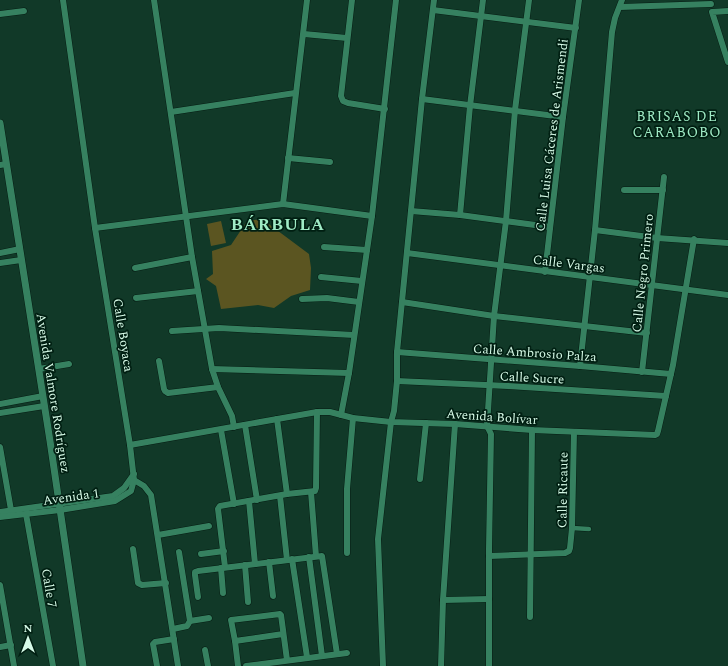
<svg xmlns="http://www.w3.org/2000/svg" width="728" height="666" viewBox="0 0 728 666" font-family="Spectral,serif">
<rect width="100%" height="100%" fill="#113928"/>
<g fill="#5b5521">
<polygon points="262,219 309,254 311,268 310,290 291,296 274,308 258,305 221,309 216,286 206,279 213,274 212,251 231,245 247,221"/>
<polygon points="221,221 226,243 211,246 207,224"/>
</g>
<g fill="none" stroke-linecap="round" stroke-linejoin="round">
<defs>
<polyline id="pedestrian" points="572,528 589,529"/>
<g id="minor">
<polyline points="63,0 95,228 130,445 134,480 144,486 151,495 178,666"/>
<polyline points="154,0 192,257 212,369 218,387 232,416 234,427"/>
<polyline points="352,0 341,96 343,101 348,103 385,109"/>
<polyline points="620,7 711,4"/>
<polyline points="433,10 576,28"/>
<polyline points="728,11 712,12 728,62"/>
<polyline points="0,14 24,11"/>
<polyline points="304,34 347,38"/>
<polyline points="422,99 563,117"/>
<polyline points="171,112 295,93"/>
<polyline points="288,158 330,162"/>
<polyline points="0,165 6,164"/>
<polyline points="624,190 663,190"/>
<polyline points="283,204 307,0"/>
<polyline points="411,211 460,215 550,227"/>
<polyline points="460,215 470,106 483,0"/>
<polyline points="95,228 283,204 372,216"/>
<polyline points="595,230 657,238 728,243"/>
<polyline points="324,247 367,250"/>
<polyline points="0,253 20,249"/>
<polyline points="407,253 728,295"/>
<polyline points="0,263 21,260"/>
<polyline points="135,268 192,257"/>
<polyline points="545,272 563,117 579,0"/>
<polyline points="321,277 362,281"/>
<polyline points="136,298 198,291"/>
<polyline points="302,299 327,298 359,302"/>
<polyline points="402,302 494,316 647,333"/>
<polyline points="172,331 219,328 354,335"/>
<polyline points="397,352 580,366 671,374"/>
<polyline points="159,361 164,389 165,391 168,393 218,387"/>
<polyline points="580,366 595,230 612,32 615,18 622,0"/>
<polyline points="39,369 69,364"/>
<polyline points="212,369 349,373"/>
<polyline points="642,372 664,177"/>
<polyline points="397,381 508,386 666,396"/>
<polyline points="0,404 43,396"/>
<polyline points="0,413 44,406"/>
<polyline points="341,415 349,373 372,216 396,0"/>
<polyline points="277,419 287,494"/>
<polyline points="245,425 257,500"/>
<polyline points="221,430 234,504"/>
<polyline points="130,445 317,412 330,412 353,418 391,422 455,424 532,430 655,435 657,434 658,431 673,365 694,239"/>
<polyline points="0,447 11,510"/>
<polyline points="420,479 426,423"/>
<polyline points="311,492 316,556"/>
<polyline points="280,496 287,560"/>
<polyline points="249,501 255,564"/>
<polyline points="0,512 113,496 124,488 134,474"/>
<polyline points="26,514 53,666"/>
<polyline points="0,517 60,510 115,501 131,491 134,480"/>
<polyline points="158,535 209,526"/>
<polyline points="133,549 138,583 142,585 166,583"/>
<polyline points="347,553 347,489 353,418"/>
<polyline points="201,554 224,551"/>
<polyline points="489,556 565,553 569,551 570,548 572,528 574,432"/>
<polyline points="309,557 322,656"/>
<polyline points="292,559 307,657"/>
<polyline points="269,562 273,596"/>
<polyline points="245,565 248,602"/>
<polyline points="225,567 218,509 220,506 287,494 315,491 316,488 317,412"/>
<polyline points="221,568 223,593"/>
<polyline points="0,585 14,666"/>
<polyline points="198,597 195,575 195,572 198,571 322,556 337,654"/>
<polyline points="443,600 489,599"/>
<polyline points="530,617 532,430"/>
<polyline points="190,621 209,618"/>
<polyline points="173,629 187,626 190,621 179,552"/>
<polyline points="283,634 235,641 231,620 280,614 281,615 287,660"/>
<polyline points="235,641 238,666"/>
<polyline points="0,647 11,645"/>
<polyline points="205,650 208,666"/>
<polyline points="157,666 153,644 155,642 174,639"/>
<polyline points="246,666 347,653"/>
<polyline points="383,666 378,539 391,422 394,411 397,381 397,352 422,99 434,0"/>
<polyline points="441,666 443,600 455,424"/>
<polyline points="489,666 489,549 491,434 487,426 494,316 506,221 515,110 529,0"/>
</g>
<polyline id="tertiary" points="0,123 50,441 83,666"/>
</defs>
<use href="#pedestrian" stroke="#061d13" stroke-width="5.5"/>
<use href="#minor" stroke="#061d13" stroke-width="7"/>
<use href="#tertiary" stroke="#061d13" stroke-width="8"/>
<use href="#pedestrian" stroke="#368160" stroke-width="4.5"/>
<use href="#minor" stroke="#368160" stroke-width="6"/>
<use href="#tertiary" stroke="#368160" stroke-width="7"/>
</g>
<g text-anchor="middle" stroke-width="3.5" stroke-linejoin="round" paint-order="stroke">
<g font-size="13" fill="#d6fae7" stroke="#001f12">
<text transform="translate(551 135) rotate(-83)" y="5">Calle Luisa Cáceres de Arismendi</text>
<text transform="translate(569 263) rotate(7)" y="5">Calle Vargas</text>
<text transform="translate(642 273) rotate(-84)" y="5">Calle Negro Primero</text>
<text transform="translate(124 335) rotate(81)" y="5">Calle Boyaca</text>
<text transform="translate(535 352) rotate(4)" y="5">Calle Ambrosio Palza</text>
<text transform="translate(532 377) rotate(3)" y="5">Calle Sucre</text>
<text transform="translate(54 393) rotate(81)" y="5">Avenida Valmore Rodríguez</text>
<text transform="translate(492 416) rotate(4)" y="5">Avenida Bolívar</text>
<text transform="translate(562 490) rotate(-89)" y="5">Calle Ricaute</text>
<text transform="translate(71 496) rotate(-8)" y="5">Avenida 1</text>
<text transform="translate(50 588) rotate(80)" y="5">Calle 7</text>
</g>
<g font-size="14" letter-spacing="1" fill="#9febc5" stroke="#001f12">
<text x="677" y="121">BRISAS DE<tspan x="677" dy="16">CARABOBO</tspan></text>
</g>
<g font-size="17" font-weight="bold" letter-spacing="1" fill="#9febc5" stroke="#001f12">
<text x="278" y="230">BÁRBULA</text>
</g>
</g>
<g transform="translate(28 638)" stroke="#001f12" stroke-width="3" paint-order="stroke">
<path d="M0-3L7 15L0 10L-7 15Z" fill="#d6fae7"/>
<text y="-6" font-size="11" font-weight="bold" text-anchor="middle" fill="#d6fae7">N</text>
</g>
</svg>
